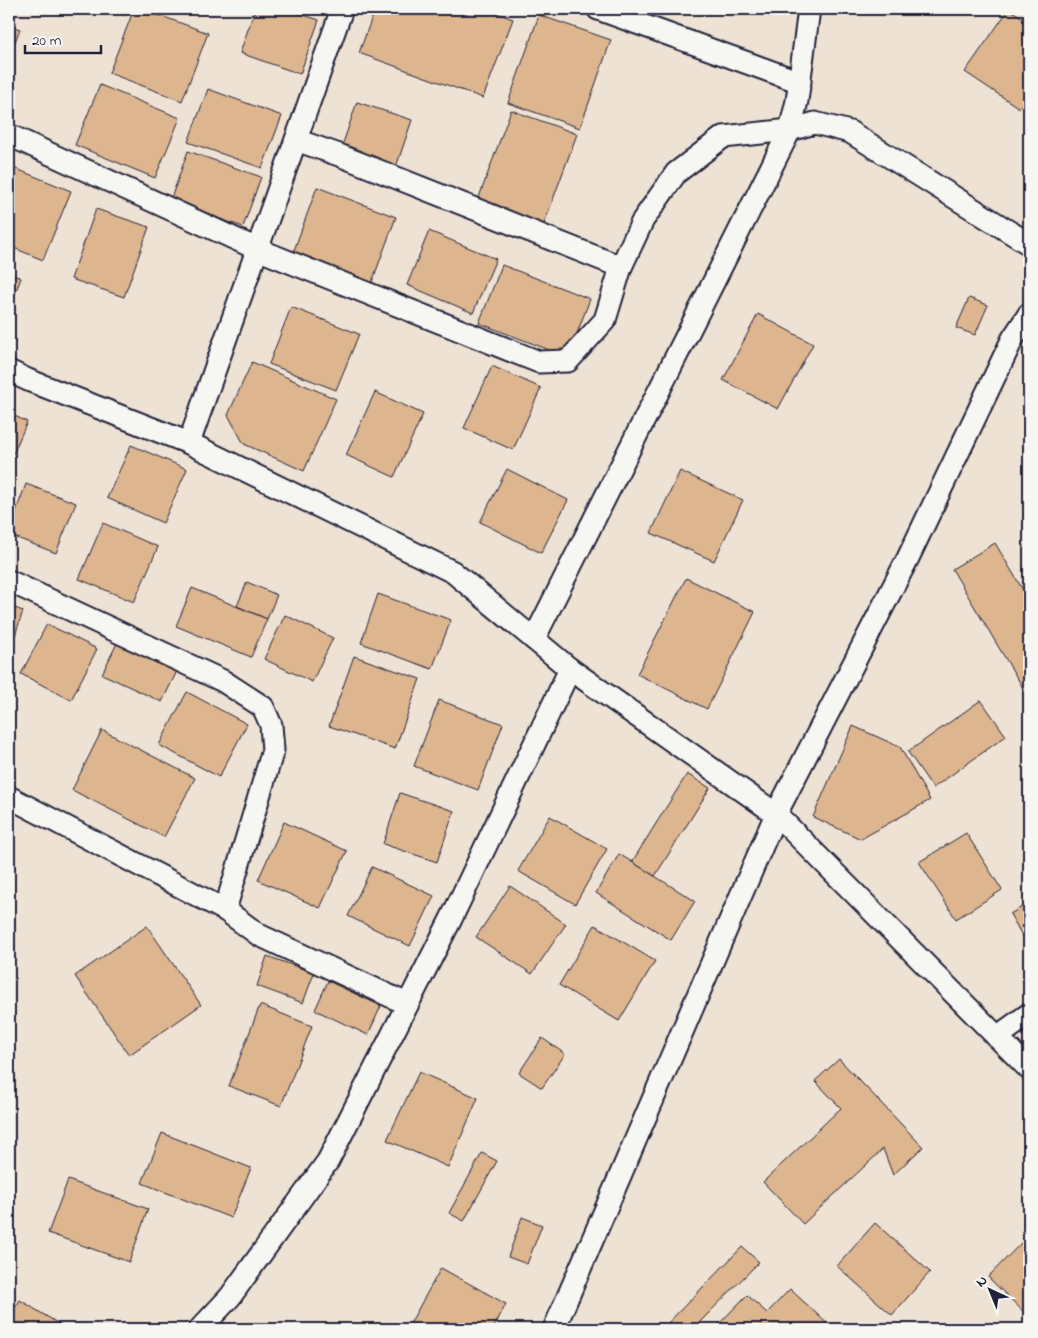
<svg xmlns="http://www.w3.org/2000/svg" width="1038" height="1338" viewBox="0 0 1038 1338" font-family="'Indie Flower',sans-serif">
<rect width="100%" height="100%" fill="#eee2d4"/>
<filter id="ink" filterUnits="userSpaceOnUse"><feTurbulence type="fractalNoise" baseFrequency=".02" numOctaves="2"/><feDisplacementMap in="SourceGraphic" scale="10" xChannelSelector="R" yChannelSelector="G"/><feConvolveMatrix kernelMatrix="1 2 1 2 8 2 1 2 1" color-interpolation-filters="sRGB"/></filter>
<g filter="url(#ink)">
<g fill="#ddb58e" stroke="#22223b">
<polygon points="134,9 142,9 208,33 182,101 109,73"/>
<polygon points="255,9 285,9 319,20 300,74 240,53"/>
<polygon points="375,9 486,9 513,19 483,98 359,53"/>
<polygon points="1009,9 1029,22 1029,93 1019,108 965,72"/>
<polygon points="539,15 611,40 580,128 508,103"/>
<polygon points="9,25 20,29 9,57"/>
<polygon points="100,85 180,118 155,178 75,145"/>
<polygon points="208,89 282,116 262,168 188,142"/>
<polygon points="357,102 412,120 394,173 339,155"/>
<polygon points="511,110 577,134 544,224 478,200"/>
<polygon points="188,151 261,177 243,227 170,201"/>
<polygon points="9,166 71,191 43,260 9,246"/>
<polygon points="317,187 396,217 372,282 293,253"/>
<polygon points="96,209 149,227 124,297 71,279"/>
<polygon points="429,231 496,259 473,313 407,285"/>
<polygon points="502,265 590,299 568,357 479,323"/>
<polygon points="9,273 21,278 11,304 9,303"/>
<polygon points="969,298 988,305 975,335 956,328"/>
<polygon points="291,307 359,334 336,390 269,364"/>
<polygon points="758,314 813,344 778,409 723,380"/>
<polygon points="252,362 336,399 304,471 244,444 228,415"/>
<polygon points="492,366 541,388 513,450 464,428"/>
<polygon points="375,392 423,414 394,477 346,455"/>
<polygon points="9,413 27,422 9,463"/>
<polygon points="131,445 187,469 163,523 107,498"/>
<polygon points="507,469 568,500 541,553 480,522"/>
<polygon points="680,471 743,500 714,561 651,533"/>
<polygon points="9,481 14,483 9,495"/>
<polygon points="26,484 76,503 56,553 9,535 9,530"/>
<polygon points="103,523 158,547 134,602 79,579"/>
<polygon points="995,543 1029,600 1029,698 952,569"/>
<polygon points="686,578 755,612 707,709 637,674"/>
<polygon points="247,582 277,595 267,619 237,606"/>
<polygon points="192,588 267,619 251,657 176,626"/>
<polygon points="378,594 451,620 432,669 361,643"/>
<polygon points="9,606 23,611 9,654"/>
<polygon points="285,615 333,638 312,682 264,659"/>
<polygon points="47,624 97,649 71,700 21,674"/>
<polygon points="118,641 178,669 162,702 102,674"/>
<polygon points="354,656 420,679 395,749 329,726"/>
<polygon points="187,692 247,724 219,777 159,745"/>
<polygon points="439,700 503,724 478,790 414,766"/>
<polygon points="981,700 1006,736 933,788 908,752"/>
<polygon points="853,726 900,747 930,800 861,839 813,817"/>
<polygon points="102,730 195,778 164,837 72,790"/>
<polygon points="687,774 710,788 655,876 632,862"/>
<polygon points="400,793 454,811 437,862 383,844"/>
<polygon points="550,816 607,849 575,904 518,871"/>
<polygon points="284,822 347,851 320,908 258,880"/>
<polygon points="966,833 1002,890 956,919 919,862"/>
<polygon points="9,846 14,849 9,859"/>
<polygon points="619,854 695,901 671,940 596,893"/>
<polygon points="372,867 434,896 410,946 348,916"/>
<polygon points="510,886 566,924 532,974 476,937"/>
<polygon points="1029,903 1029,948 1010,914"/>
<polygon points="595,925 655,961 619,1021 559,985"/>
<polygon points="147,926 201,1005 129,1055 75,976"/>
<polygon points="267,956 314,973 303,1003 257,986"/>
<polygon points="328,981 381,1006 368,1035 315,1010"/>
<polygon points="260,1005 312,1026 281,1106 229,1086"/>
<polygon points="542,1038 565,1054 542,1088 519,1073"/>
<polygon points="839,1059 923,1147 893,1175 883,1149 803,1224 763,1182 841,1108 815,1081"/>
<polygon points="419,1072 478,1098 448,1167 387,1140"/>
<polygon points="162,1133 251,1168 231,1218 142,1183"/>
<polygon points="482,1153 497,1161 464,1221 449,1213"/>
<polygon points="68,1180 148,1209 129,1262 48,1233"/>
<polygon points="522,1217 542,1225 527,1264 508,1257"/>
<polygon points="875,1223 930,1272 892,1315 837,1266"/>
<polygon points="1022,1242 1029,1249 1029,1317 988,1277"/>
<polygon points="742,1247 759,1262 693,1329 662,1329"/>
<polygon points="441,1268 506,1304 493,1329 407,1329"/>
<polygon points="790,1289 833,1329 714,1329 747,1295 767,1313"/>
<polygon points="20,1300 67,1329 9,1329 9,1317"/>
</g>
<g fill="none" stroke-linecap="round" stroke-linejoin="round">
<defs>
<g id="street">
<polyline points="342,9 189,443 453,572 570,669 776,814 1029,1069"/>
<polyline points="598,9 800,82"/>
<polyline points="9,135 257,249 539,362 568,361 605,320 621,267 643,220 676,173 723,137 790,130 797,101 809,9"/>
<polyline points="296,140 339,155 621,267"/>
<polyline points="9,371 28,380 189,443"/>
<polyline points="9,581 223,681 263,707 271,725 273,750 225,910"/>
<polyline points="534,639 790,130 815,123 850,132 1029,244"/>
<polyline points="9,797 225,910 259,935 407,1004"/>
<polyline points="997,1037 1029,1014"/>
<polyline points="200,1329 230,1297 328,1161 451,919 570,669"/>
<polyline points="554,1329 776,814 908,558 1013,338 1029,314"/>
</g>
</defs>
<use href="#street" stroke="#22223b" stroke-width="25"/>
<use href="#street" stroke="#f6f6f2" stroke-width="21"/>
</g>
</g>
<rect width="1038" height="1338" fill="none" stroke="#f6f6f2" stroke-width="30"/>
<rect x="15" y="15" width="1008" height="1308" fill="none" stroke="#22223b" stroke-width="2" filter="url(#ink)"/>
<g transform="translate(990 1290) rotate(316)" stroke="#f6f6f2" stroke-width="4" paint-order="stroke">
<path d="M0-4L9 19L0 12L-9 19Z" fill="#22223b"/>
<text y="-8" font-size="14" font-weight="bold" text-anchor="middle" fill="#22223b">N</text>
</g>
<path d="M25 45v8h76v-8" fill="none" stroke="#22223b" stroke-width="2.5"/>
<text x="32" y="45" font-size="15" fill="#22223b" stroke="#f6f6f2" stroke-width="4" paint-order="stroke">20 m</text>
</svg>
